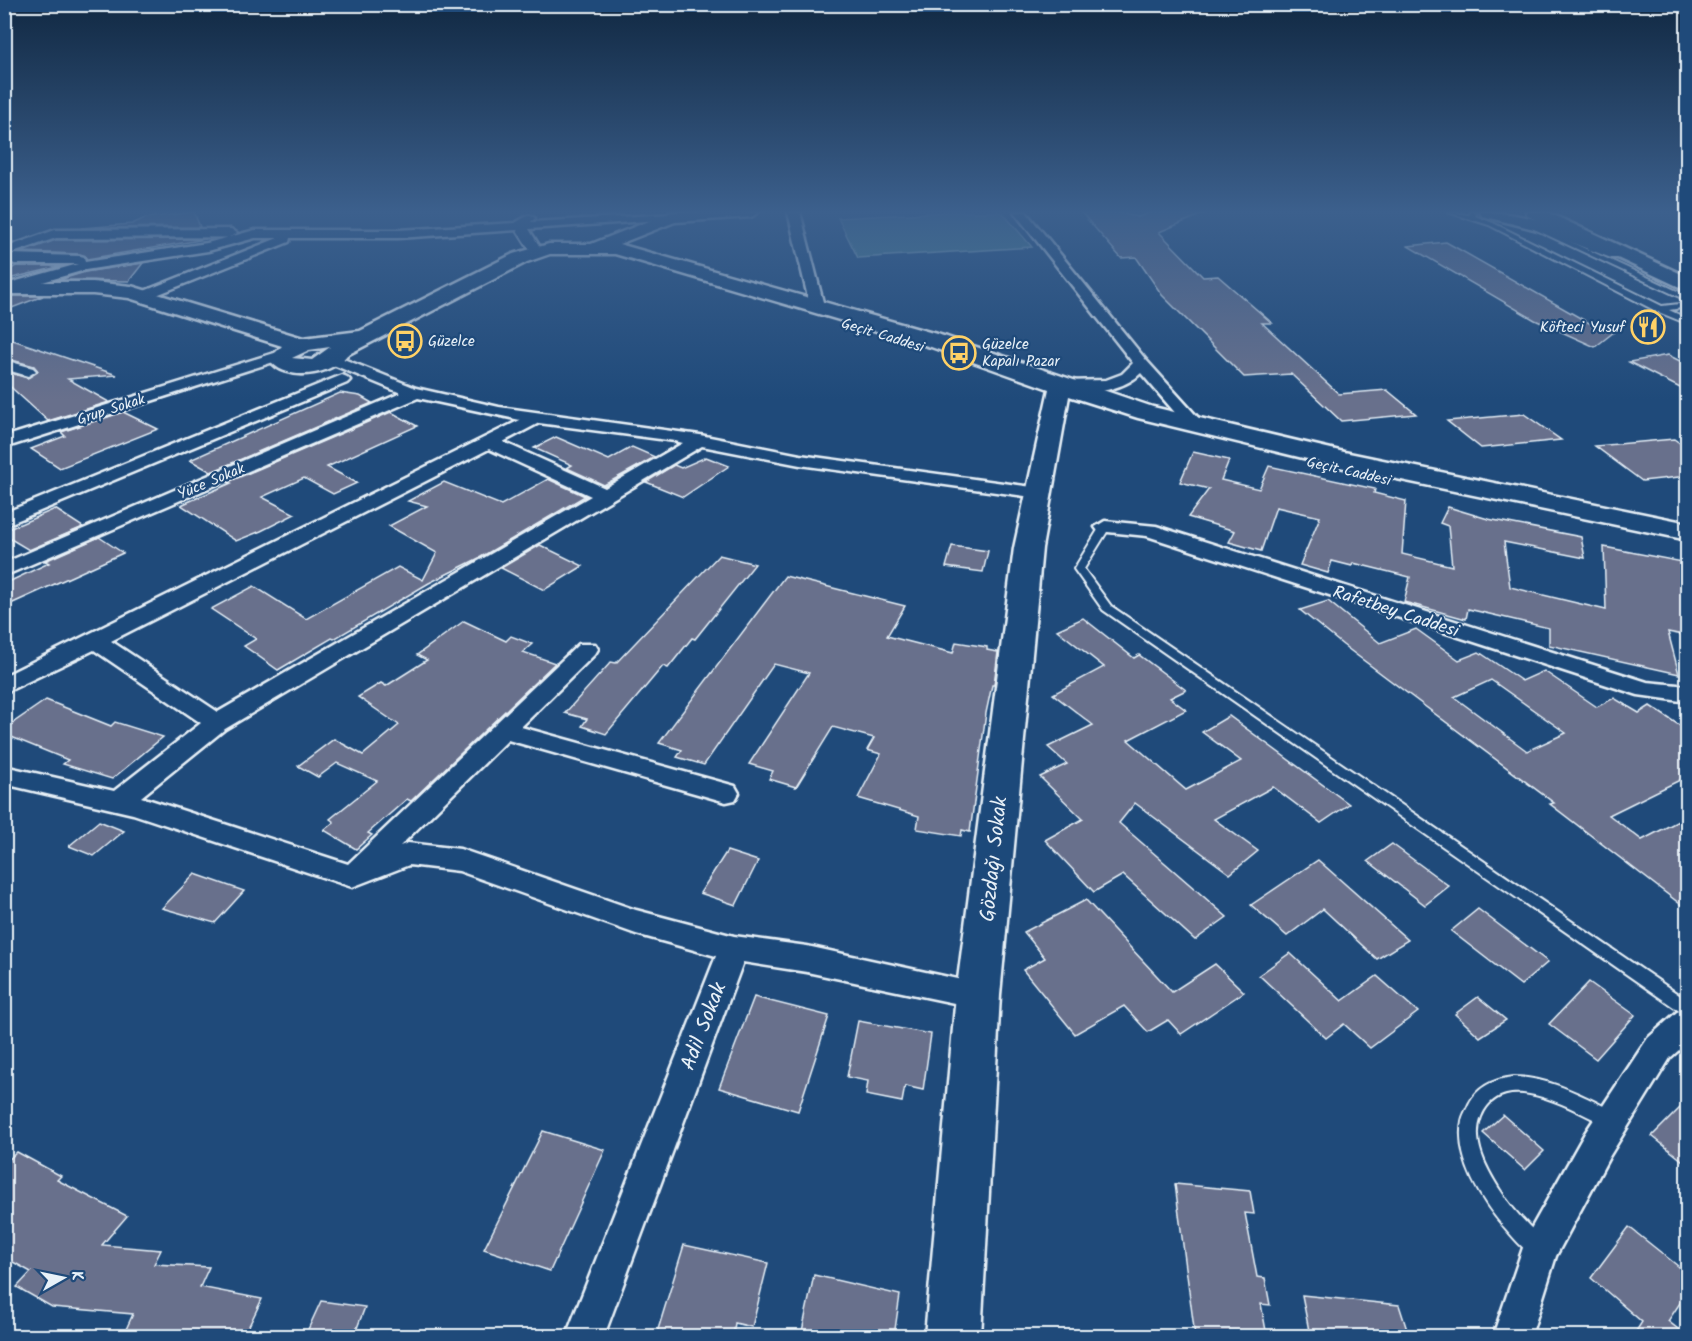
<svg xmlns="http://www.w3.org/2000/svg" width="1692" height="1341" viewBox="0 0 1692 1341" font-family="Kalam,sans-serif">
<rect width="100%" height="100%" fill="#1f4a7a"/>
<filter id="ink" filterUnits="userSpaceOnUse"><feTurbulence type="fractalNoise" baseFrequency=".0167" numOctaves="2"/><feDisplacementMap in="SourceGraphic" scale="12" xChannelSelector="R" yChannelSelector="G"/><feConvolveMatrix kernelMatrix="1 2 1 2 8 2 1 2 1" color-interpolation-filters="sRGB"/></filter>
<g filter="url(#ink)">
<polygon fill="#4e8390" stroke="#9bbac4" stroke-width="1.5" points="946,212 1002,212 1032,247 858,258 838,218"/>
<g fill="#686f8c" stroke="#e8f1f8" stroke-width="1.5" fill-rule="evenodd">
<polygon points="194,212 200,227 81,228 132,224 145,218"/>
<polygon points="1081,212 1116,212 1138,217 1152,212 1208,212 1159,232 1203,277 1218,276 1272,323 1262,323 1339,394 1387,390 1416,414 1341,421 1291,374 1244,377 1162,295 1136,257 1121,258"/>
<polygon points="206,239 87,259 80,254 22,252 56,240"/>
<polygon points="1446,242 1589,323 1623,325 1595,347 1535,320 1408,246"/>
<polygon points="143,263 129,281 59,280 85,272"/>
<polygon points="16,266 62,266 4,280 4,273"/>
<polygon points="4,296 43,296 4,311"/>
<polygon points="4,337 117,375 68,379 109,402 48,421 4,381 4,371 27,378 38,371 34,366 4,358"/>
<polygon points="1668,355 1688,365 1688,392 1629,362"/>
<polygon points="340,393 360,396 372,403 211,472 190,460"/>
<polygon points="123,412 158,429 60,468 31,449 65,436 61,432"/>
<polygon points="391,412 417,426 327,467 357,483 333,494 304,478 262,497 295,514 261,531 236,541 181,505 231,483 228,482"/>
<polygon points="1524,414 1561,440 1481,448 1447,421"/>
<polygon points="556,437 609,460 632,447 655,457 604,485 567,468 572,465 534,448"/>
<polygon points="1674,439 1688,449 1688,476 1642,481 1595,446"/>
<polygon points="1193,452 1229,460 1221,480 1259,489 1269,466 1375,489 1374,493 1406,501 1402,554 1452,566 1448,526 1440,523 1448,507 1488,519 1581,537 1585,558 1504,542 1510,587 1606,610 1604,547 1688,563 1688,636 1668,632 1679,674 1549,645 1549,628 1468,609 1466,619 1404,602 1410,577 1353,563 1352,566 1332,561 1328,573 1300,565 1320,517 1276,507 1261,551 1229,542 1235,531 1188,517 1209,489 1180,482"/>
<polygon points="706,457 729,466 683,497 646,482 674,465 681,468"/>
<polygon points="548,479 585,496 481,557 429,583 334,639 332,638 278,670 244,646 256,639 211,609 254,586 306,619 398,567 423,580 437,553 389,526 427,506 408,501 444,482 501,505"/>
<polygon points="55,509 83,527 29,550 4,535 4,531"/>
<polygon points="99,537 123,553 4,607 4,584 49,563 45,561"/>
<polygon points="540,545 583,566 544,590 501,568"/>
<polygon points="952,546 988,551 983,572 946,567"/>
<polygon points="719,555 755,564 695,639 692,638 668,668 663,666 606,734 582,726 587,719 565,713 611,662 616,663"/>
<polygon points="785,576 905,606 887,636 953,653 956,642 987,647 987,650 998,652 994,685 992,685 986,713 970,832 962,830 961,836 917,829 919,816 858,798 881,754 867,750 874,738 833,727 796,787 769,779 773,771 749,764 809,673 774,664 704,765 677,757 682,750 659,743"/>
<path d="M1328,601L1380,643L1416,629L1459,660L1479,652L1522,681L1544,671L1597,707L1614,698L1639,713L1650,706L1688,731V776L1609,815L1642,840L1688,816V910L1550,804L1554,803L1343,645L1300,610ZM1491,680L1566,733L1527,751L1454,697Z"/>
<polygon points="1083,618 1134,658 1139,655 1186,690 1170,698 1186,710 1128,740 1186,790 1241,761 1202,732 1229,716 1349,804 1321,823 1273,787 1214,819 1258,851 1230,874 1135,803 1119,823 1227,917 1195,940 1123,875 1094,892 1045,840 1083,819 1040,777 1067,764 1048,747 1093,725 1053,694 1104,667 1057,630"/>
<polygon points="464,621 506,641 511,636 532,644 523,652 555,663 411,801 407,799 368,833 372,835 356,849 324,830 334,822 330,819 377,781 337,763 318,777 298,766 334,739 363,755 399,725 358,697 381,683 386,686 427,660 417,655"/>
<polygon points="46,700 111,726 115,722 163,737 112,779 63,764 68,760 4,734 4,729"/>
<polygon points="99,821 124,831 94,856 69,846"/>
<polygon points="1392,844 1449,886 1425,905 1368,861"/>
<polygon points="727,851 758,861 736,905 700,893"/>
<polygon points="1318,860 1408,940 1377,959 1323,909 1287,936 1251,905"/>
<polygon points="195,874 244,891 215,923 162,908"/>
<polygon points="1086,900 1172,992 1215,964 1244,992 1181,1034 1168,1020 1148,1032 1124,1006 1075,1034 1023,970 1045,958 1024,932"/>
<polygon points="1478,909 1548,962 1521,985 1451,931"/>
<polygon points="1290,953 1342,1001 1377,976 1418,1012 1370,1048 1344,1024 1326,1038 1259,975"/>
<polygon points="1589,982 1635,1015 1596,1059 1549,1024"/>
<polygon points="754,997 829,1016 798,1111 719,1088"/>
<polygon points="1478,997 1506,1020 1480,1037 1455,1014"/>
<polygon points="858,1021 931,1034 923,1090 905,1086 902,1102 866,1095 868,1081 847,1077"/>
<polygon points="1688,1100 1688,1165 1652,1136"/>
<polygon points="1503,1115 1544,1151 1525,1170 1483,1133"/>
<polygon points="543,1131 605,1150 550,1271 484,1249"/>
<polygon points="17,1152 61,1176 57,1180 127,1216 102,1245 161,1250 154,1264 209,1267 200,1287 262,1299 244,1336 123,1336 133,1314 52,1307 17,1287 31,1272 4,1257 4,1164"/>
<polygon points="1175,1184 1250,1191 1254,1214 1245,1213 1257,1277 1265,1278 1270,1305 1261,1304 1267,1336 1195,1336"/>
<polygon points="1629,1227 1688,1274 1688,1291 1668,1321 1687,1336 1633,1336 1642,1322 1591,1278"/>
<polygon points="684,1245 768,1263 752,1327 735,1323 733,1336 656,1336"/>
<polygon points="814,1275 900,1295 894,1336 801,1336"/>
<polygon points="1302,1295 1399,1305 1409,1336 1310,1336"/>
<polygon points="321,1301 365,1307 354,1336 305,1336"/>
</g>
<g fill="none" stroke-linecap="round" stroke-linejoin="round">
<defs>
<g id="lane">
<polygon points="1448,212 1469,215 1471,212 1477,212 1475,216 1493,223 1662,306 1688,303 1688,307 1669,310 1688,319 1688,324 1656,311 1489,225"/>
<polygon points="1530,225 1534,225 1688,296 1688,301 1530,227"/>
<polygon points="1105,524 1110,527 1084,569 1111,606 1688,1001 1688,1017 1103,610 1074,569 1101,525"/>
<path d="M1514,1077C1552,1078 1584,1097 1618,1113L1621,1119L1618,1125L1612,1128C1579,1114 1503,1063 1481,1117C1471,1141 1487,1170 1500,1190C1508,1203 1518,1215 1529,1226C1536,1233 1543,1238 1547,1247L1544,1254L1537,1257C1524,1251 1515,1239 1506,1229C1482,1202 1455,1159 1462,1121C1463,1115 1467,1109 1469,1104C1478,1086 1495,1079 1514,1077Z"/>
</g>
<g id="street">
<polygon points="788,212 800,212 824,306 822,309 817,310 810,306"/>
<path d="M1014,212H1026L1146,360L1202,422L1204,426L1202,430H1190L1141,373C1122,392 1084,396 1058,389L1056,386L1058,383L1064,381L1106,380L1122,374L1133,363Z"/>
<polygon points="672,214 676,215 676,219 529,229 543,252 537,256 533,255 517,230 398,238 290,238 289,242 144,300 139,299 139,293 278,238 255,238 208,251 85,270 11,291 4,287 6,284 78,264 15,264 4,260 4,248 55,230 231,229 237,233 231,237 56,238 10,254 80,256 84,257 85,262 207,243 255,230 398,230 515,223 529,215 535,218 531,222"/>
<polygon points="281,351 288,355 286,358 4,448 4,437"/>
<path d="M331,354L416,388L499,407L700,435L800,455L1039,488L1048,493L1039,498L800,465L702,446L225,729L141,797L348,864L579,644H595L598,649L595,654L521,727L735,786L739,793L735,800L726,802L508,740L400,846L408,843L460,849L636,910L734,936L807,946L989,986L993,995L989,1004L978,1008L807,972L743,962L604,1336H566L716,956L636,934L459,871L409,865L352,887L133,814L4,784V766L114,791L201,723L94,650L4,693V676L520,420L418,398L4,576V563L401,393L326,362L323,359ZM539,423L675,441L683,443L605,488L503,442ZM489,449L591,496L218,712L111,641Z"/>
<polygon points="4,360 33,368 36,371 28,376 4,369"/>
<polygon points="342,375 347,377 350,380 347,383 4,526 4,513"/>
<polygon points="1105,521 1156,526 1647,682 1688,686 1688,702 1638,695 1147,536 1098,531 1095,527"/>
<polygon points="1688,1008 1688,1042 1670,1058 1609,1157 1556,1256 1531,1336 1493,1336 1527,1236 1585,1133 1648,1038 1677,1012"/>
</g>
<g id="secondary">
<path d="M672,212H759L751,217L675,222L619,244L947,337L1153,407L1344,452L1688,523V540L1344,468L1138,418L1069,396L1042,548L1000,995L981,1336H925L956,995L1014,548L1049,389L931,347L615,254H550L527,262L347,355C331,376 285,383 269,359L282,346L129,298L93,294H4V282H93L131,286L303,338L360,331L513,254L549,244H591ZM330,347L312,360L292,358L309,350Z"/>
<path d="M1480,212C1531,212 1576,232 1623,250L1626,254L1623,258H1611L1542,231L1482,216Z"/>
</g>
<polygon id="highway" points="1526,212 1547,212 1688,277 1688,291 1528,216"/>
</defs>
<use href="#lane" stroke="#e8f1f8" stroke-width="4"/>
<use href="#street" stroke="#e8f1f8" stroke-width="5"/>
<use href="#secondary" stroke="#e8f1f8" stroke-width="5"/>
<use href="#highway" stroke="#e8f1f8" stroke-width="5"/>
<use href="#lane" fill="#1f4a7a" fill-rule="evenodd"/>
<use href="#street" fill="#1f4a7a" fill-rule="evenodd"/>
<use href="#secondary" fill="#1f4a7a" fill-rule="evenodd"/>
<use href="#highway" fill="#1f4a7a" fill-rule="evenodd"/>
</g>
</g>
<linearGradient id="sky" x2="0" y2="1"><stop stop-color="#112943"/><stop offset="0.53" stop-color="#3c608d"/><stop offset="1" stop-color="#3c608d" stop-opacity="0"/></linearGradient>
<rect width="1692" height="400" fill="url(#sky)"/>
<defs>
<symbol id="restaurant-ring" viewBox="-11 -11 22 22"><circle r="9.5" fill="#1f4a7a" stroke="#ffd166" stroke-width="1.5"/><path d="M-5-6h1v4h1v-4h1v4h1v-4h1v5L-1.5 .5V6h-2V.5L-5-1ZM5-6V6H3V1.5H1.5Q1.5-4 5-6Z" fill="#ffd166"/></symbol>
<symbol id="bus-ring" viewBox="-11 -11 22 22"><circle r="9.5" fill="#1f4a7a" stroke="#ffd166" stroke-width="1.5"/><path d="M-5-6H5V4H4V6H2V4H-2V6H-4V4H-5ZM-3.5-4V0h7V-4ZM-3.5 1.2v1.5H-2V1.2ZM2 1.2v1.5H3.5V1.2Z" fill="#ffd166"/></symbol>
</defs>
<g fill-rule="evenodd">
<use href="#restaurant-ring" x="1629" y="308" width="38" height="38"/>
<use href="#bus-ring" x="386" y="322" width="38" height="38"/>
<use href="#bus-ring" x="940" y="334" width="38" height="38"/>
</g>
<g text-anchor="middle" stroke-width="4.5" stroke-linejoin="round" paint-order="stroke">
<g font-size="15" fill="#e8f1f8" stroke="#1f4a7a" text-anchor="start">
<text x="1625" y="332" text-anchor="end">Köfteci Yusuf</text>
<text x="428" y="346">Güzelce</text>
<text x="982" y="349">Güzelce<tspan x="982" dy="17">Kapalı Pazar</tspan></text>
</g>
<g font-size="15" fill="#e8f1f8" stroke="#1f4a7a">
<text transform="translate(883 335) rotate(17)" y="5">Geçit Caddesi</text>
<text transform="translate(111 409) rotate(-18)" y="5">Grup Sokak</text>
<text transform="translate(1349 471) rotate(13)" y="5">Geçit Caddesi</text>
<text transform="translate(211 481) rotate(-23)" y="5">Yüce Sokak</text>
</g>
<g font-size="18" fill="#e8f1f8" stroke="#1f4a7a">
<text transform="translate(1396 611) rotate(18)" y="6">Rafetbey Caddesi</text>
</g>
<g font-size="21" fill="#e8f1f8" stroke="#1f4a7a">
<text transform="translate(993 859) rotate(-84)" y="7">Gözdağı Sokak</text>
<text transform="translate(703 1026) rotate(-69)" y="7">Adil Sokak</text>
</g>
</g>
<rect width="1692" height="1341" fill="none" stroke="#1f4a7a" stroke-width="24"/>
<rect x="12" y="12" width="1668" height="1317" fill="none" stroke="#e8f1f8" stroke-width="2" filter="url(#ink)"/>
<g transform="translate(63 1278) rotate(81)" stroke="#1f4a7a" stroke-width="4.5" paint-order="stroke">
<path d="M0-4.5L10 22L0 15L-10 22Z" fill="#e8f1f8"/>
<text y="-9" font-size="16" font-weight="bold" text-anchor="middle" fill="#e8f1f8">K</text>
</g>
</svg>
